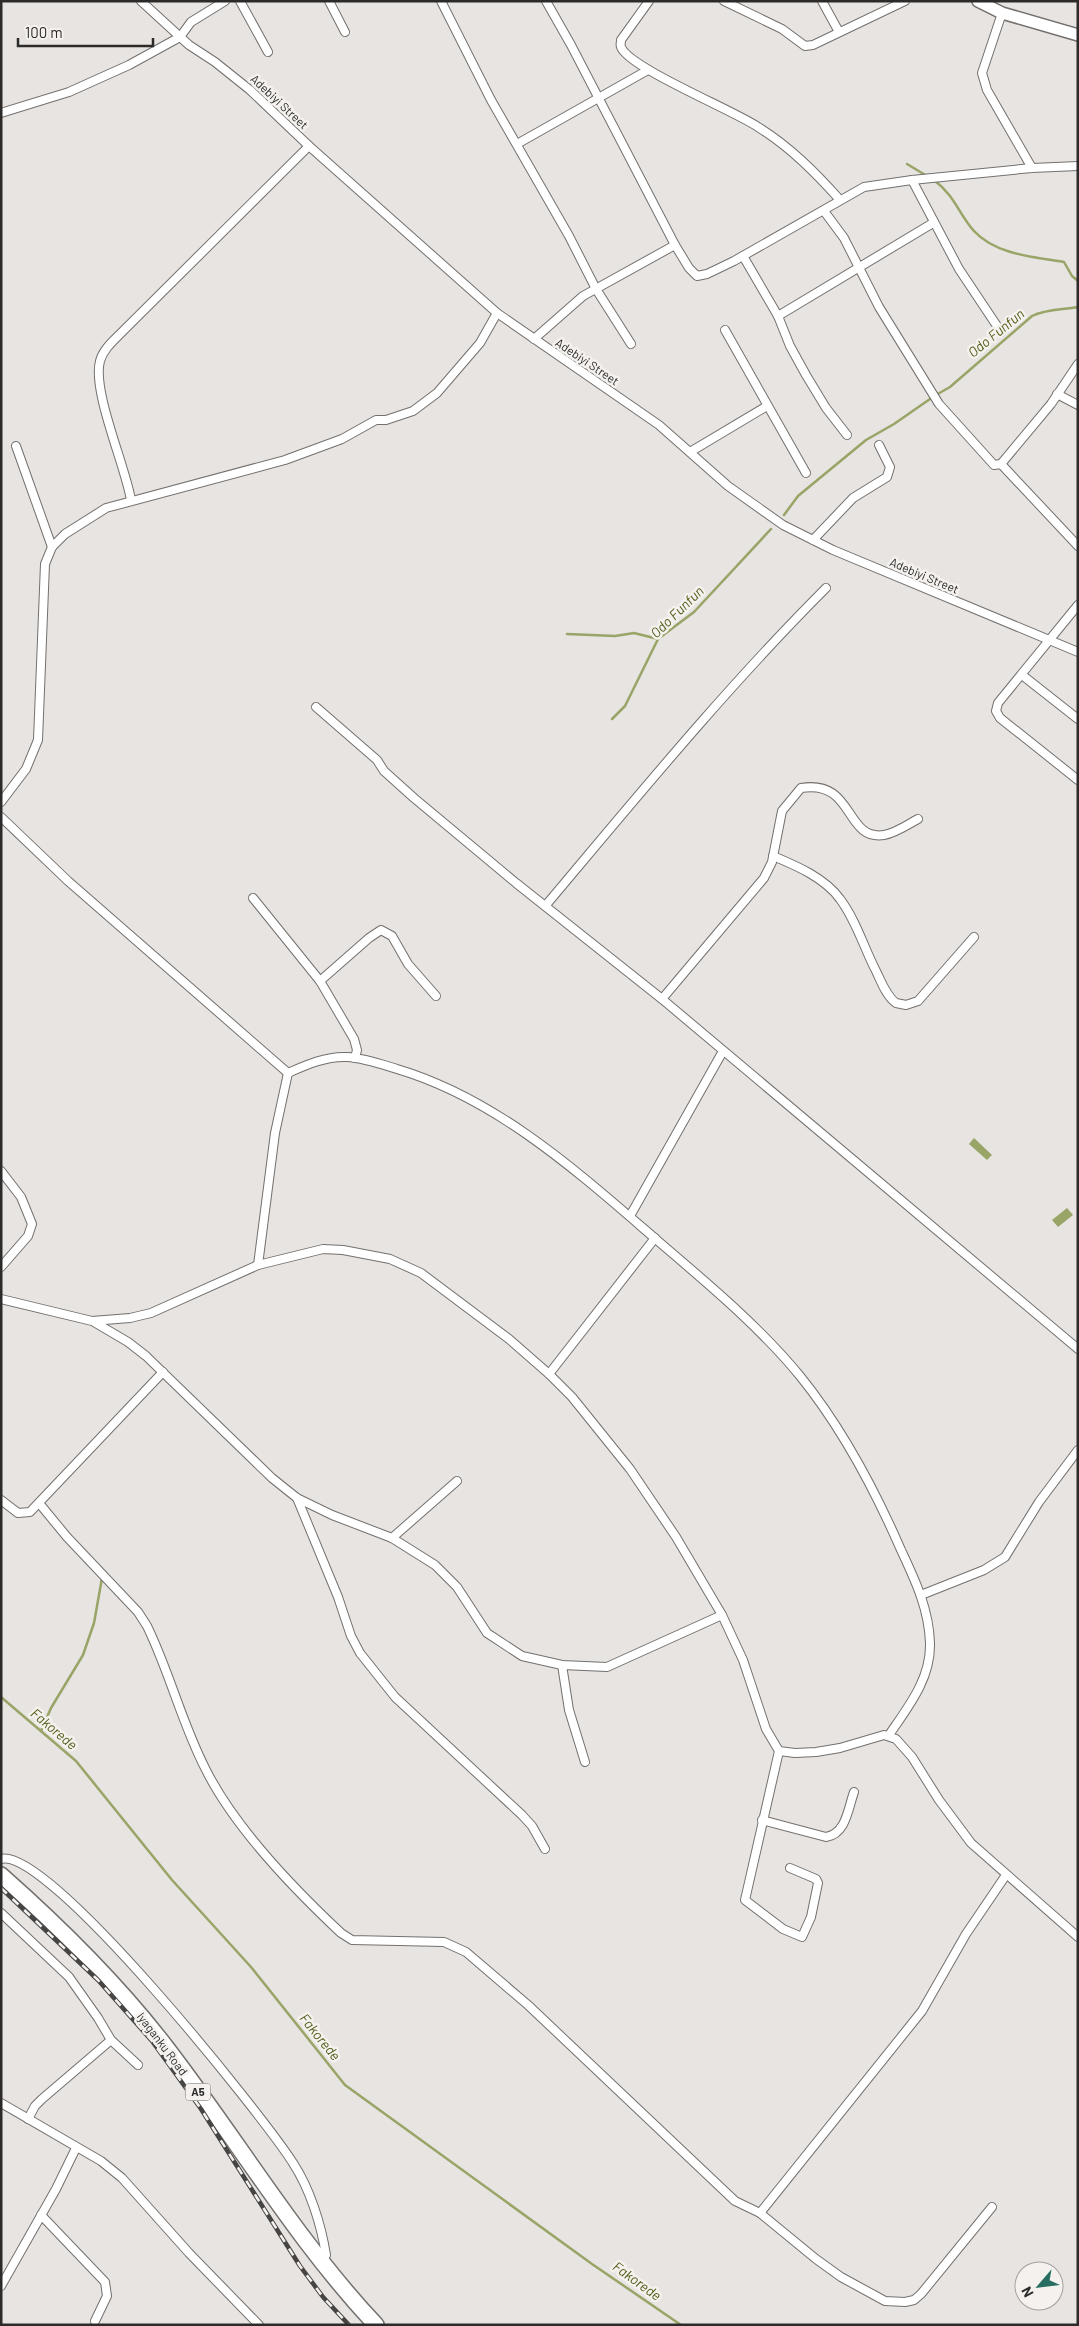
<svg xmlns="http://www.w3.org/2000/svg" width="1079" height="2326" viewBox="0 0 1079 2326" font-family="Barlow,sans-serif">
<rect width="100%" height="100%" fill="#e7e4e1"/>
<g fill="#99a467">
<polygon points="974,1138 992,1155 987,1160 969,1144"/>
<polygon points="1067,1208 1073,1215 1058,1227 1052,1220"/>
</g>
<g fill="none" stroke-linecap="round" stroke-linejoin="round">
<g stroke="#99a467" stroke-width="2.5">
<polyline points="907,164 927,176"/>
<path d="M934,180C956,197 958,213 974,231C996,255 1035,257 1064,262L1072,276L1078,281"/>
<path d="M936,395L950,387L1032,316C1046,309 1062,310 1078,307"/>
<polyline points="784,515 798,496 866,440 894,424 930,399"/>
<polyline points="567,634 615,636 634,633 658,639"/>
<polyline points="612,719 625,706 658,639 694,612 771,529"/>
<polyline points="1,1697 76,1761 172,1880 251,1967 345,2085 592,2264 681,2325"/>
<polyline points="41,1731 51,1708 83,1655 94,1623 102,1578"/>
</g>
<defs>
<g id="street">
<polyline points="141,1 189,45 215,62 250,90 309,146 497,313 659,425 728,486 783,525 833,550 1078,652"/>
<polyline points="240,1 268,52"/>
<polyline points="329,1 345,32"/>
<polyline points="441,1 491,100 569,236 596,289 631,344"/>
<polyline points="546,1 571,45 675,245 689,268 697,276 707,274 734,261 864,187 912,180 1032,168 1078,166"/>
<path d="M649,1L621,40C621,43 620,45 621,47C629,68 735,111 758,127C790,147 815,172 840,200"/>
<polyline points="724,1 782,29 805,46 813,45 905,1"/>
<polyline points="822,1 839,32"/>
<polyline points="1002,13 982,73 987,90 1032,168"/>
<polyline points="1,113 69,92 129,65 180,37 191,22 225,1"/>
<polyline points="517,144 648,70"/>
<polyline points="912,180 959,269 1001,332"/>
<polyline points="824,211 844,238 879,307 939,404 994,465 1001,464 1078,546"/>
<polyline points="743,256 778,316 790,346 806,375 826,408 847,435"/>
<polyline points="778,316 933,223"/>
<polyline points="725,330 806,473"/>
<polyline points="534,339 583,296 675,245"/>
<polyline points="1057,394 1078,405"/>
<polyline points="16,446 52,547"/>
<polyline points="690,452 767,406"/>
<polyline points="1001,464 1051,404 1078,364"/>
<path d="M131,500C125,465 92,391 100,361C103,350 112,342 120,334L309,146"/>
<polyline points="813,540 853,498 887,477 890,467 879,445"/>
<polyline points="1078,605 998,703 996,711 1000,718 1078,780"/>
<polyline points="1022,675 1078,719"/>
<polyline points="316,707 377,760 384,771 414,798 516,883 662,999 1078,1349"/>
<polyline points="1,802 26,769 38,740 45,564 52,547 65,534 106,508 285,460 342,439 376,420 386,420 413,411 437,393 480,343 497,313"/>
<polyline points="1,817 68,881 288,1073"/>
<path d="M773,856C797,866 825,878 840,899C856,920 864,948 876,971C881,981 886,996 896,1003L906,1005L918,1001L974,937"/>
<polyline points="253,898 320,981 354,1039 357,1050 355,1058"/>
<path d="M546,905C637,797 726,688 826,588"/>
<polyline points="320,981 369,938 381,930 392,936 408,964 436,996"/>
<path d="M662,999L764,878L772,862L782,811L801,788C855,779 844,841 884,835C896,833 907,825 918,819"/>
<polyline points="1,1171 21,1197 32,1224 28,1236 1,1267"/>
<polyline points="630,1216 723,1051"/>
<path d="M258,1265L275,1133L288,1073C306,1065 326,1056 347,1057C364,1058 381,1064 397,1069C498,1099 579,1173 658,1241C707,1283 759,1326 800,1376C843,1429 874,1488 901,1550C915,1580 929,1609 930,1643C931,1679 908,1707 889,1735"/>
<polyline points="1,1299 92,1321 130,1318 151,1313 258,1265 323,1249 343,1250 390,1259 421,1273 509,1339 549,1374 572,1397 630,1469 676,1537 722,1615 743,1660 766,1729 779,1751 795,1753 816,1752 840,1748 884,1735 896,1739 912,1757 939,1800 971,1843 1078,1937"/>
<polyline points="94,1322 128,1342 146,1356 272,1478 297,1498 332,1515 392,1538 435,1565 457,1587 487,1633 522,1656 562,1665 607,1667 722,1615"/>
<polyline points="549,1374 655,1238"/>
<polyline points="297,1498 338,1597 351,1636 360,1653 395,1697 522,1815 532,1826 545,1849"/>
<polyline points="1,1500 18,1513 30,1512 163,1372"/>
<path d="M39,1503L67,1537L138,1612L147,1626C170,1673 182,1724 206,1770C235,1828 293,1888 341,1933L352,1940L444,1942L466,1952L528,2005L735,2201L760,2213L816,2259L841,2277L885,2301L905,2302L914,2300L921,2294L992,2207"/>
<polyline points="392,1538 457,1481"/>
<polyline points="921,1595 984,1570 1005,1557 1039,1502 1078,1450"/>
<polyline points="562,1665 569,1710 585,1762"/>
<polyline points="779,1751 745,1900 783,1929 802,1937 811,1917 818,1883 816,1879 790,1868"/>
<path d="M762,1820L826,1837C846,1834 848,1809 854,1792"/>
<path d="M1,1859C47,1845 264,2117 293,2163C310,2189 321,2224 326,2255L322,2261"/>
<polyline points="1,1913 69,1977 98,2018 111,2040 138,2065"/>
<polyline points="1,2103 101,2161 122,2178 189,2253 259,2325"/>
<polyline points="28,2119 35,2106 42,2099 111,2040"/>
<polyline points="760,2213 922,2011 966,1934 1006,1875"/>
<polyline points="41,2215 105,2282 107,2296 95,2321"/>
<polyline points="1,2286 56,2189 76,2148"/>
</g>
<polyline id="secondary" points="978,1 1002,13 1078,35"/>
<path id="highway" d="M1,1875C61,1928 117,1983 166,2047C237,2139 296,2240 376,2325"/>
</defs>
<use href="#street" stroke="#73706e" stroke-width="10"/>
<use href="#secondary" stroke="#73706e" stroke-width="14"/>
<use href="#highway" stroke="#73706e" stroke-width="18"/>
<use href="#street" stroke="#fff" stroke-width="8"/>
<use href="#secondary" stroke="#fff" stroke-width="11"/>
<use href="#highway" stroke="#fff" stroke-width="15"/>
<defs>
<polyline id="rail" points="1,1888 98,1980 152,2041 201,2109 300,2266 323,2297 349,2325"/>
</defs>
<use href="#rail" stroke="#474544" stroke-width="4.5"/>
<use href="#rail" stroke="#f4f1ee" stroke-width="2.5" stroke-dasharray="8" stroke-linecap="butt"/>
</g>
<g text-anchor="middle" stroke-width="5" stroke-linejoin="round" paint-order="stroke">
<rect fill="#f4f1ee" stroke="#686665" stroke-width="1" x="185.5" y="2083.5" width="25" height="17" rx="4"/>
<g font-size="11" font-weight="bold" fill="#2c2b2a">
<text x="198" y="2096">A5</text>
</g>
<g font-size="12" fill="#2c2b2a" stroke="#f4f1ee">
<text transform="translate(279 102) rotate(43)" y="4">Adebiyi Street</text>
<text transform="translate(587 362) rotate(34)" y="4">Adebiyi Street</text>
<text transform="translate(924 576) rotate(23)" y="4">Adebiyi Street</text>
<text transform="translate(162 2044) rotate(53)" y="4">Iyaganku Road</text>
</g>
<g font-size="14" font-style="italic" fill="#555e1a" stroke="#f4f1ee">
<text transform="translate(996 333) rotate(-39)" y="5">Odo Funfun</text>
<text transform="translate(677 612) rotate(-44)" y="5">Odo Funfun</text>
<text transform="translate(54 1729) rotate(40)" y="5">Fakorede</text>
<text transform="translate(320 2037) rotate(51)" y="5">Fakorede</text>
<text transform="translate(637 2281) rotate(36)" y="5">Fakorede</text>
</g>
</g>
<rect width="1079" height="2326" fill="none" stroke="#2c2b2a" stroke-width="5"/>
<g transform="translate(1039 2286) rotate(242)"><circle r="24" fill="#f4f1ee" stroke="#a4a2a0"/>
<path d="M0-4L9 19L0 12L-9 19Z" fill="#276d62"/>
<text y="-8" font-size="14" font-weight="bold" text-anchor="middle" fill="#2c2b2a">N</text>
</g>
<path d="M18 38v8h135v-8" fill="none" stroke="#2c2b2a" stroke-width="2.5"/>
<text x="25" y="38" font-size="15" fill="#2c2b2a" stroke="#f4f1ee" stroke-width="4" paint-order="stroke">100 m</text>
</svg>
